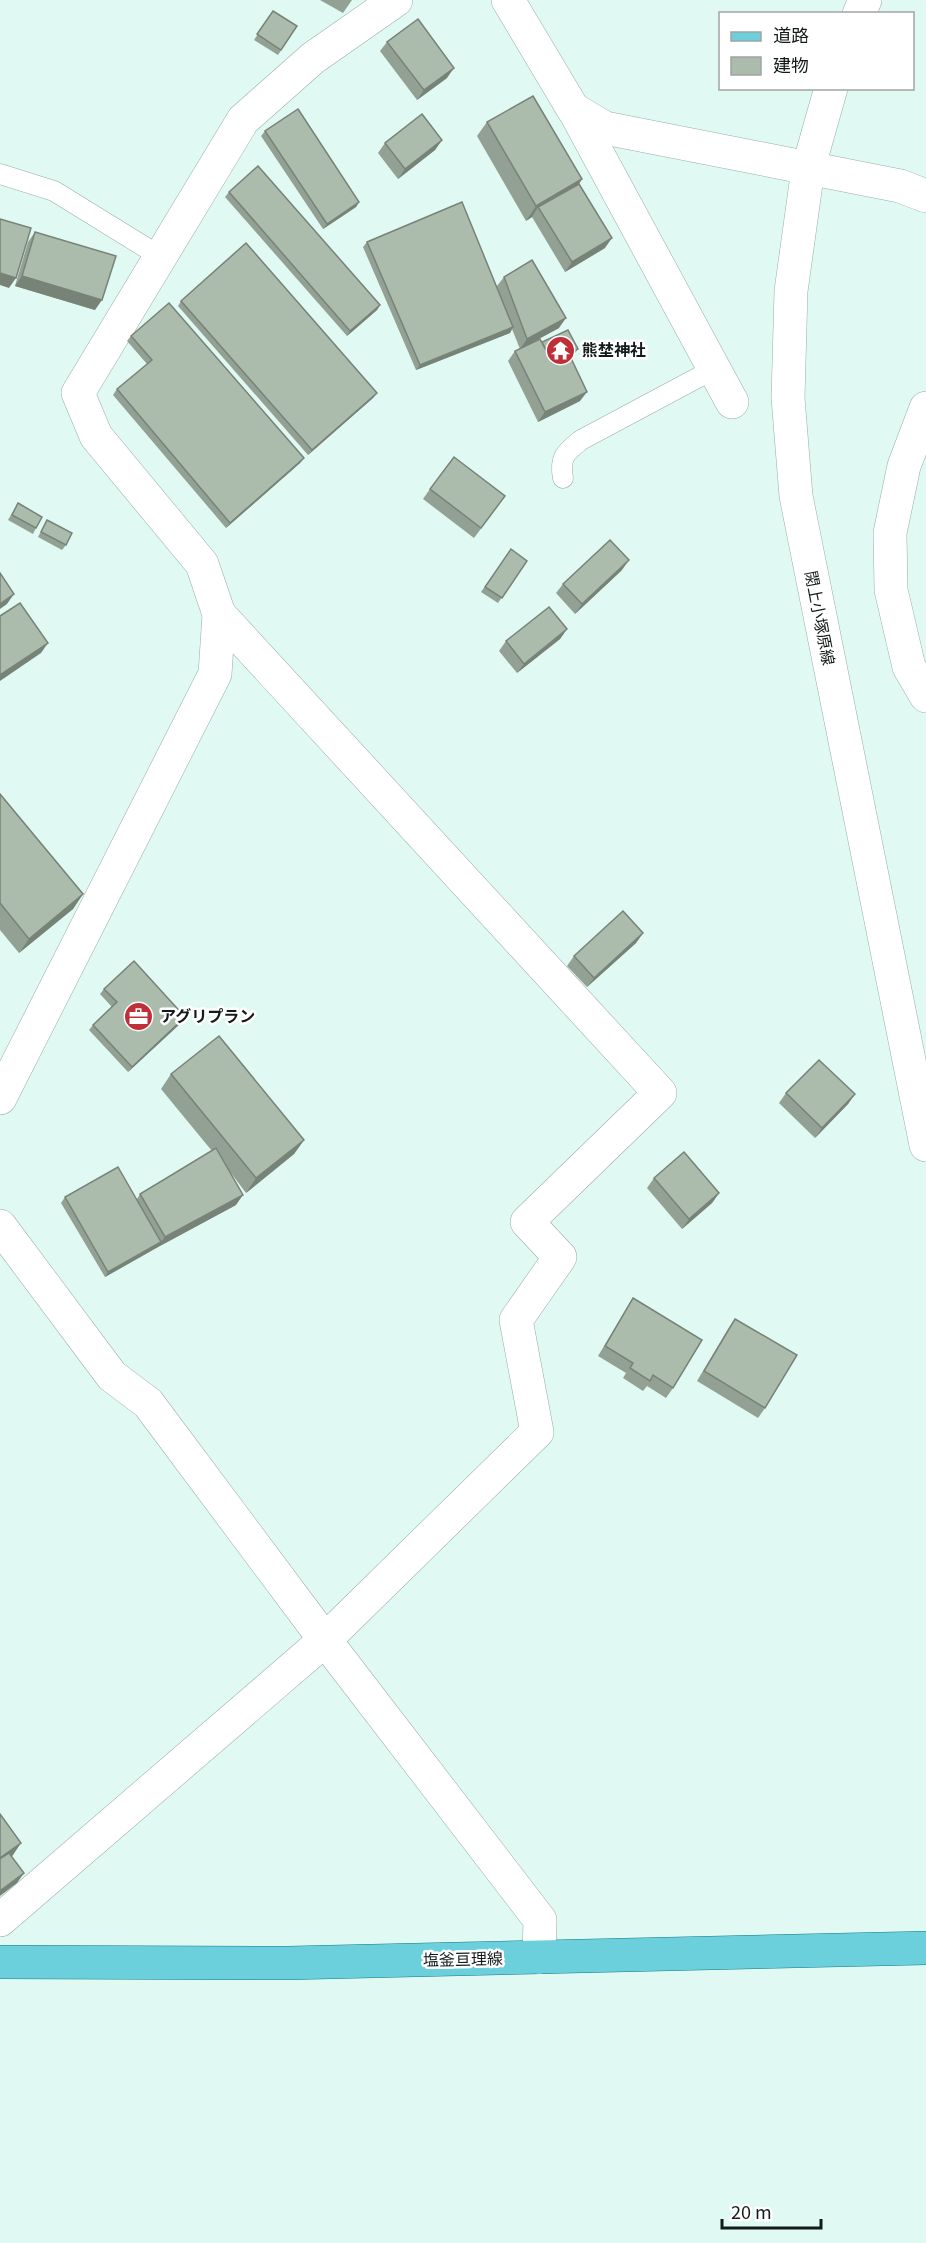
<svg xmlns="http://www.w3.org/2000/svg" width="926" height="2243" viewBox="0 0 926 2243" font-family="Georgia,'Noto Sans JP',serif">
<rect width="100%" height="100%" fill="#e1f9f3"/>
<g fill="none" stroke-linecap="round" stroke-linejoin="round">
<defs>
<g id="service">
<polyline points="0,174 54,191 161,257"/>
<path d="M563,478C559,457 566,452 581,440L714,369"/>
</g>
<g id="minor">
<polyline points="508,0 573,109 605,128 900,186 926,196"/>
<polyline points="574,110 732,402"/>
<polyline points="926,408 904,466 890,533 891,590 909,667 926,696"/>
<polyline points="0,1098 215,674 219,614 202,564 96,436 78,393 243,120 313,58 396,0"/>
<polyline points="0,1226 112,1376 148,1403 325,1640 540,1920 539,1957"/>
<polyline points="0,1920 325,1640 537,1432 516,1320 560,1257 527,1222 660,1093 219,614"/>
</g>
<g id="tertiary">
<polyline points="859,14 865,0"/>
<polyline points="831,88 808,169 791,291 788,398 796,496 926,1145"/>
</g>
<polyline id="primary" points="0,1962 288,1963 926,1948"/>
</defs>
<use href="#service" stroke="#97aea8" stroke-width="21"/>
<use href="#minor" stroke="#97aea8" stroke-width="34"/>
<use href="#tertiary" stroke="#97aea8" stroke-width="34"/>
<use href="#primary" stroke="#0d7c89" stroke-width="34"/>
<use href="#service" stroke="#fff" stroke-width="20"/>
<use href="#minor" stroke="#fff" stroke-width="33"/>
<use href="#tertiary" stroke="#fff" stroke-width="33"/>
<use href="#primary" stroke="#6cd0dc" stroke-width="33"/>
</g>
<g fill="#93a194">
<polygon points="320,0 352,0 343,13"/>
<polygon points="273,11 297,26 278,55 254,40"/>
<polygon points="387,42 447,78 417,100 380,51"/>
<polygon points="487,122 582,179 579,184 605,248 565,272 532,217 526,221 477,136"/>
<polygon points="265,131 359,202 356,207 323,229 261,136"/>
<polygon points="442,140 435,150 398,179 378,153 385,143"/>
<polygon points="229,192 380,305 377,310 347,336 225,197"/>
<polygon points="35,232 95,310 15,286 28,242"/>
<polygon points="367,242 497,286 504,277 559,328 520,349 512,329 510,333 416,370 363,247"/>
<polygon points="181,301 377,393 373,398 308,455 178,306"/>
<polygon points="131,336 304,458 300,463 226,528 113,395 117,389 147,364 127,341"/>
<polygon points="542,342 574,354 570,356 580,401 538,422 508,361 515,351"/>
<polygon points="430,489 498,506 474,538 423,499"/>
<polygon points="18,503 36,528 33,534 8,520"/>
<polygon points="47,520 66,545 62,550 38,537"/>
<polygon points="511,549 527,561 498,603 481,592"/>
<polygon points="622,570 575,614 556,593 563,584"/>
<polygon points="567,629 560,639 517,673 499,651 506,641"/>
<polygon points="0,794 83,894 73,909 19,953 0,930"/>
<polygon points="643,933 636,943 587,987 567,966 574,956"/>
<polygon points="104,989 185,1017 182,1022 128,1072 89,1030 93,1025 112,1007 100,994"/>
<polygon points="171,1074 304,1140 294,1154 246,1193 231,1173 236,1205 158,1247 105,1277 61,1203 65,1197 137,1199 140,1194 212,1151 161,1089"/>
<polygon points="786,1093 855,1094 848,1104 815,1138 779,1103"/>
<polygon points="654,1178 719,1193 712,1203 682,1229 647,1188"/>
<polygon points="633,1298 673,1388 666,1398 647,1386 643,1391 623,1378 626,1373 598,1356"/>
<polygon points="735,1319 765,1408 758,1418 697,1381 728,1329"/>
</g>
<g fill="#788378">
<polygon points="454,68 447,78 417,100 424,90"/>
<polygon points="442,140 435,150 398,179 405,169"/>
<polygon points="582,179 572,194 538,207 532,217 526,221 536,206"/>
<polygon points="359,202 356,207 323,229 327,224"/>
<polygon points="612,238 605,248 565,272 572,262"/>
<polygon points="0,273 16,278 9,288 0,285"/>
<polygon points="22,276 102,300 95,310 15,286"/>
<polygon points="380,305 377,310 347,336 350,331"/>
<polygon points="566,318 559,328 520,349 527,339"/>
<polygon points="513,327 510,333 416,370 420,365"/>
<polygon points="578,349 574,354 548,367 552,362"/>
<polygon points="587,392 580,401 538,422 545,412"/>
<polygon points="377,393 373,398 308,455 312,450"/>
<polygon points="304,458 300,463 226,528 230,523"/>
<polygon points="629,560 622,570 575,614 582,604"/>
<polygon points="14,594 7,604 0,609 0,604"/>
<polygon points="567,629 560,639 517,673 524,664"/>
<polygon points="48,643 41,653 0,681 0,675"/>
<polygon points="83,894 73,909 19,953 29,939"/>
<polygon points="643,933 636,943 587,987 594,978"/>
<polygon points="185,1017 182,1022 128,1072 132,1067"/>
<polygon points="855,1094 848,1104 815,1138 822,1128"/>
<polygon points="304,1140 294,1154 246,1193 256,1178"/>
<polygon points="719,1193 712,1203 682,1229 689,1219"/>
<polygon points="243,1195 236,1205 158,1247 105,1277 108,1272 161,1242 165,1237"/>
<polygon points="21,1843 11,1858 0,1865 0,1858"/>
<polygon points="24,1873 17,1883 0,1896 0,1891"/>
</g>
<g fill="#abbbac" stroke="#788378" stroke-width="1.5">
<polygon points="273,11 297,26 281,50 257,34"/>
<polygon points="418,19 454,68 424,90 387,42"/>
<polygon points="533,96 582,179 536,206 487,122"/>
<polygon points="298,109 359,202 327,224 265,131"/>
<polygon points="422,114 442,140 405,169 385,143"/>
<polygon points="258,166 380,305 350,331 229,192"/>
<polygon points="579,184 612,238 572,262 538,207"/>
<polygon points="462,202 513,327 420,365 367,242"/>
<polygon points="0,219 31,228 16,278 0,273"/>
<polygon points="35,232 116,256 102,300 22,276"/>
<polygon points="246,243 377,393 312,450 181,301"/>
<polygon points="532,260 566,318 527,339 504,277"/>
<polygon points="169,303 304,458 230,523 117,389 152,360 131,336"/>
<polygon points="568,330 578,349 552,362 542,342"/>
<polygon points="540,339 552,362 569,354 587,392 545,412 515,351"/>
<polygon points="454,457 505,496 481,528 430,489"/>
<polygon points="18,503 42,517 36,528 12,515"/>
<polygon points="47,520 72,533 66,545 41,532"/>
<polygon points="610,540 629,560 582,604 563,584"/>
<polygon points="511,549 527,561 502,598 485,587"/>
<polygon points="0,573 14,594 0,604"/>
<polygon points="20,603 48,643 0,675 0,616"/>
<polygon points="549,607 567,629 524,664 506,641"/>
<polygon points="0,794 83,894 29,939 0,903"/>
<polygon points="623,911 643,933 594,978 574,956"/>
<polygon points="134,961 185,1017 132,1067 93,1025 117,1002 104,989"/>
<polygon points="219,1036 304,1140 256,1178 171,1074"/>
<polygon points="819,1060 855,1094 822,1128 786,1093"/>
<polygon points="216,1148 243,1195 165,1237 140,1194"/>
<polygon points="684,1152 719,1193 689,1219 654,1178"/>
<polygon points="118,1167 161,1242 108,1272 65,1197"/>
<polygon points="633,1298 702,1340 673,1388 653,1375 650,1381 630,1368 633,1363 605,1346"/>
<polygon points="735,1319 797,1355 765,1408 704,1371"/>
<polygon points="0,1814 21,1843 0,1858"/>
<polygon points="9,1853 24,1873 0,1891 0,1859"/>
</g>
<defs>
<symbol id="temple-disc" viewBox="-11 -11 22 22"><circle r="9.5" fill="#bf2f38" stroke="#fff"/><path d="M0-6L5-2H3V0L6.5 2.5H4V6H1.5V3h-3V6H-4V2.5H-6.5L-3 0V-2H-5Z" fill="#fff"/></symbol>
<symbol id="office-disc" viewBox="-11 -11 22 22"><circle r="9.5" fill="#bf2f38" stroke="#fff"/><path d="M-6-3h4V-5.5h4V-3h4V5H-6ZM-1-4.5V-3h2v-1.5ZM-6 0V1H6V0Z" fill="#fff"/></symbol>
</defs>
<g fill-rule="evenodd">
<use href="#temple-disc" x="544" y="334" width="33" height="33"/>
<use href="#office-disc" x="122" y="1000" width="33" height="33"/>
</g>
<g text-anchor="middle" stroke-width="5" stroke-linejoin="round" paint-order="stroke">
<g font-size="16" font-weight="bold" fill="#121b19" stroke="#fff" text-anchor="start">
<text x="582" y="356">熊埜神社</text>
<text x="160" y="1022">アグリプラン</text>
</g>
<g font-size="16" fill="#121b19" stroke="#fff">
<text transform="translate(820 618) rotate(79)" y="6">閖上小塚原線</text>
<text transform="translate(463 1959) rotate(-1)" y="6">塩釜亘理線</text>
</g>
</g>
<rect x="719" y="12" width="195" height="78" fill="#ffffff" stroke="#a0a4a3" stroke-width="1.5"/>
<rect x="731" y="32" width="30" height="9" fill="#6cd0dc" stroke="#a0a4a3" stroke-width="1.5"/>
<text x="773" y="42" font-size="18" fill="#121b19">道路</text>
<rect x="731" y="57" width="30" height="18" fill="#abbbac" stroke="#a0a4a3" stroke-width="1.5"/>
<text x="773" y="72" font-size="18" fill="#121b19">建物</text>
<path d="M722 2219v9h99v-9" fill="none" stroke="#121b19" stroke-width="3"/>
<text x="731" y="2219" font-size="18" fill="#121b19" stroke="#ffffff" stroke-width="4.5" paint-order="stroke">20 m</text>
</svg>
